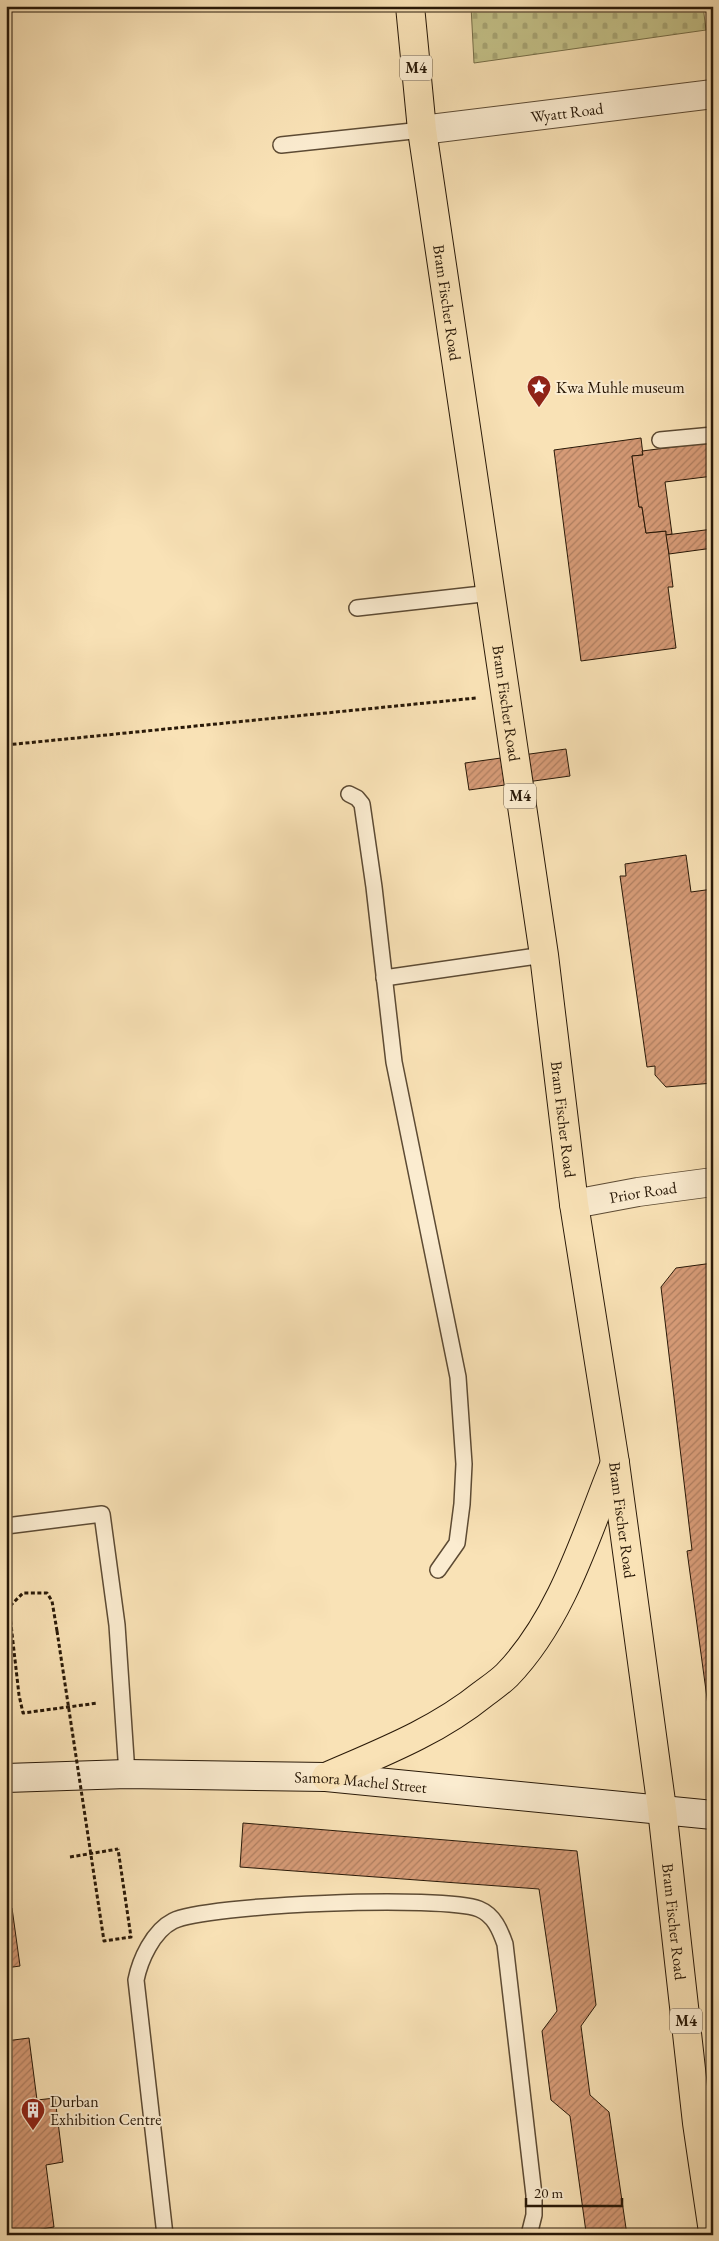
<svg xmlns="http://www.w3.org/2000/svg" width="719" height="2241" viewBox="0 0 719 2241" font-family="'EB Garamond',serif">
<defs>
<pattern id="cemetery-stones" width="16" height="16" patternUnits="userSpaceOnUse" patternTransform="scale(1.25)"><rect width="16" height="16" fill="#c4c289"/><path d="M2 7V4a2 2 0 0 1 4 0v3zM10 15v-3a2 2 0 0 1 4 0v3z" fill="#a8a675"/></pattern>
<pattern id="building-hatch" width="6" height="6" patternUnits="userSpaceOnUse" patternTransform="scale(1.25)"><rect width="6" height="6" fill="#d69b77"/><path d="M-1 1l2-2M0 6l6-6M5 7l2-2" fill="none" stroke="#ae7e60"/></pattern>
</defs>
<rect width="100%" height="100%" fill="#f9e2b6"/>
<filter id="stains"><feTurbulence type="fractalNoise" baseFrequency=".004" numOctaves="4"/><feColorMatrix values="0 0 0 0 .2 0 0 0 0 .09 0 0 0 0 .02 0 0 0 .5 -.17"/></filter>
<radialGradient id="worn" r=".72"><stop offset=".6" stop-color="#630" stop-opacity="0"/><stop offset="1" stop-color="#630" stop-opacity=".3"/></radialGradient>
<polygon fill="url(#cemetery-stones)" stroke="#766e48" points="471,6 703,6 706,30 474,63"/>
<g fill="url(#building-hatch)" stroke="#291908">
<polygon points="641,438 643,455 632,456 639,507 642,507 646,533 666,531 673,587 668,587 676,648 581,661 554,450"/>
<polygon points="713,442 713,476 665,482 672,534 666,535 666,531 646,533 642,507 639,507 632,456 643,455 642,451"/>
<polygon points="713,529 713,548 669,554 666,535"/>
<polygon points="566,749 570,776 469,790 465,763"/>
<polygon points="686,855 691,892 713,889 713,1083 666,1087 655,1075 655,1066 647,1067 620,876 626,876 625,864"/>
<polygon points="713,1263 713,1742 687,1551 692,1550 661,1287 676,1268"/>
<polygon points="243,1823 577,1851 596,2005 581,2026 590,2095 609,2112 627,2235 581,2235 586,2232 570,2116 551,2100 542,2031 557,2011 539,1889 240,1867"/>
<polygon points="12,1908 20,1966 6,1968 6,1909"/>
<polygon points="29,2038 37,2100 55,2098 63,2162 46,2165 54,2227 6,2235 6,2041"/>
</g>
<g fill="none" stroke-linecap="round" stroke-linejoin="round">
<defs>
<g id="lane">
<polyline points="281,145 422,130"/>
<polyline points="660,440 713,435"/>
<polyline points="357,608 491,593"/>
<polyline points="349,794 357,798 362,804 374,887 394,1062 458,1377 464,1464 462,1504 457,1543 438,1570"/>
<polyline points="384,978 544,955"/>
<polyline points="6,1526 102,1514 117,1625 127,1774"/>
<path d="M165,2235L136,1980C140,1960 153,1931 173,1921C206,1904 444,1895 479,1909C494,1915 500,1930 505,1944L534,2195V2215L529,2235"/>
</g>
<g id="street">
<path id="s1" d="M422,130L713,94"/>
<path id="s2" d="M574,1204L638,1192L713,1182"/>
</g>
<g id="secondary">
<path id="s3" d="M6,1778L127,1774L326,1777L713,1815"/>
</g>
<g id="highway">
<path id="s4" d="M410,6L422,130L544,955L574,1204L615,1463L662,1809L697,2123L713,2232"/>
<path d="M326,1777C381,1753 436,1732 483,1694C491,1688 500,1682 507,1675C562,1618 586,1535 615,1463"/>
</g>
</defs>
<use href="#lane" stroke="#5d4b34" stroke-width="18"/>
<use href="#street" stroke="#5d4b34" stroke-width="30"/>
<use href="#secondary" stroke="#291908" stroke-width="30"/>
<use href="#highway" stroke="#291908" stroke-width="30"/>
<g stroke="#291908" stroke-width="3" stroke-dasharray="4 2.5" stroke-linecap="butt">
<polyline points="6,745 476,698"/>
<polyline points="57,1631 52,1601 47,1593 23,1593 9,1607 19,1695 23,1713 98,1703"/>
<polyline points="70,1857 118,1849"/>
</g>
<use href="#lane" stroke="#fbecd0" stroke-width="15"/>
<use href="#street" stroke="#fbecd0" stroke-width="28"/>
<use href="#secondary" stroke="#fbecd0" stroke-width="28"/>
<use href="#highway" stroke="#f9e2b6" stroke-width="28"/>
<polyline stroke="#291908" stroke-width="3" stroke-dasharray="4 2.5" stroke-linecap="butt" points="57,1631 104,1941 131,1937 118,1849"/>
</g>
<defs>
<symbol id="sight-pin" viewBox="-11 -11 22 30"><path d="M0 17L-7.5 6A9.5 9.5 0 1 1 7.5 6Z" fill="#8f2418" stroke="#fbecd0"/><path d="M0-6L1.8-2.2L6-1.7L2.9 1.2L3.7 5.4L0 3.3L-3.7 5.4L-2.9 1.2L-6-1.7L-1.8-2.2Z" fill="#fff"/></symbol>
<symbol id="building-pin" viewBox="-11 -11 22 30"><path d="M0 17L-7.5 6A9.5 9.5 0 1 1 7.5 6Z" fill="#8f2418" stroke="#fbecd0"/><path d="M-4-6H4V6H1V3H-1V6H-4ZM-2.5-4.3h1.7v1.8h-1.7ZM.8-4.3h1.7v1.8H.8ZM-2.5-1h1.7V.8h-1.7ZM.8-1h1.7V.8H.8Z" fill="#fff"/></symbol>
</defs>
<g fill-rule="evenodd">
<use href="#sight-pin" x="525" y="373" width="28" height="38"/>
<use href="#building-pin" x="19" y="2096" width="28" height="38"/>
</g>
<g text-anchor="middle" stroke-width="4" stroke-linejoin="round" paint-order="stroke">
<g fill="#fbecd0" stroke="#685844" stroke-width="1">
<rect x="400" y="55.5" width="32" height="25" rx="4"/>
<rect x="504" y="783.5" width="32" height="25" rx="4"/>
<rect x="670" y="2008.5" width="32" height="25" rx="4"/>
</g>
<g font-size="15" font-weight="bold" fill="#291908">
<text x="416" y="73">M4</text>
<text x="520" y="801">M4</text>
<text x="686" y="2026">M4</text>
</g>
<g font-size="16" fill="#291908" stroke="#fbecd0">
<text dy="6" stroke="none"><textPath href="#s1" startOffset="146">Wyatt Road</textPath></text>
<text dy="6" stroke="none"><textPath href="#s4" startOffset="299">Bram Fischer Road</textPath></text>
<text dy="6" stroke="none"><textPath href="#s4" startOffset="704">Bram Fischer Road</textPath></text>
<text dy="6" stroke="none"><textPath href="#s4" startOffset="1124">Bram Fischer Road</textPath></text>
<text dy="6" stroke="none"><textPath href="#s2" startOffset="70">Prior Road</textPath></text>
<text dy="6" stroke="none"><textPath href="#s4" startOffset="1529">Bram Fischer Road</textPath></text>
<text dy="6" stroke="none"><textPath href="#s3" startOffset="355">Samora Machel Street</textPath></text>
<text dy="6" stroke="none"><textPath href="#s4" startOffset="1934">Bram Fischer Road</textPath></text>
</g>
<g font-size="16" fill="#291908" stroke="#fbecd0" text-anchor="start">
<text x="556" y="393">Kwa Muhle museum</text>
<text x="50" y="2107">Durban<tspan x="50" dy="18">Exhibition Centre</tspan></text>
</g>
</g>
<rect width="719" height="2241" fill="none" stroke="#f9e2b6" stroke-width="25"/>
<rect x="8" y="8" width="704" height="2226" fill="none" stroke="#291908" stroke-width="2.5"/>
<rect x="12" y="12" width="694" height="2216" fill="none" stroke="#291908"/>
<path d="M526 2198v8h96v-8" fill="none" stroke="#291908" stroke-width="2.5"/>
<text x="534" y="2198" font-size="15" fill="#291908" stroke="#fbecd0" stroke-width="4" paint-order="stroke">20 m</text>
<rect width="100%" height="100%" filter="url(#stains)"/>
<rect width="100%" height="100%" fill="url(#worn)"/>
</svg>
